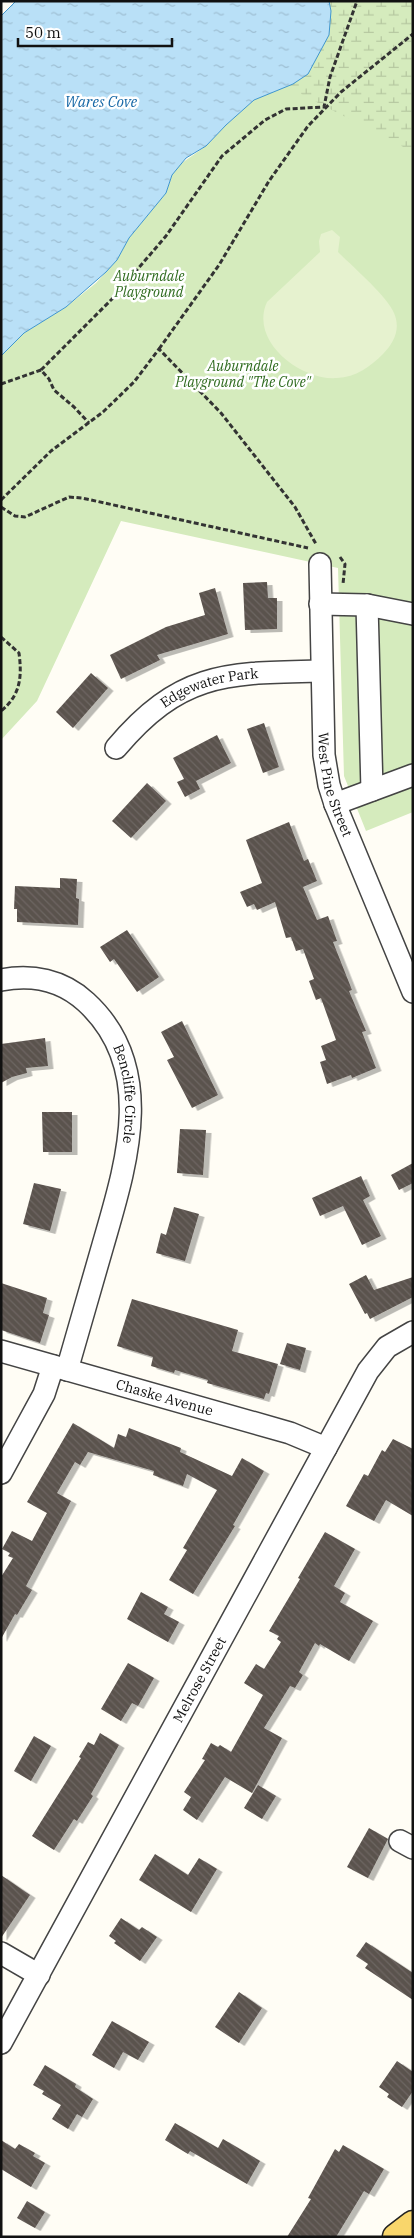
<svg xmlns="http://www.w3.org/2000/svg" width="414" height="2238" viewBox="0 0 414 2238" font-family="'IBM Plex Serif',serif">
<defs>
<pattern id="wetland-marsh" width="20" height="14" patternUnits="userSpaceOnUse" patternTransform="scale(1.25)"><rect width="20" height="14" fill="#d5ebbd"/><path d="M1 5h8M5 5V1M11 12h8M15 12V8" fill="none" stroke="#b6c8a1"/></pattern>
<pattern id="water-ripples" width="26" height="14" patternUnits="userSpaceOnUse" patternTransform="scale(1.25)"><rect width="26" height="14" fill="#b9e0f7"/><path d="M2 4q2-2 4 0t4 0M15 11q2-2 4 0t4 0" fill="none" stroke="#9ebfd3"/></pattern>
<pattern id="building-back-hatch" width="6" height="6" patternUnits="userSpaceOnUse" patternTransform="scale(1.25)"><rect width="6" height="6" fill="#5a524d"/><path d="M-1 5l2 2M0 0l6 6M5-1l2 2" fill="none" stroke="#6d6662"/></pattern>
<filter id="shadow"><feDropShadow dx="5.5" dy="3" stdDeviation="0" flood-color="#0004"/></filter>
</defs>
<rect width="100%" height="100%" fill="#fffdf5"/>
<polygon fill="#d5ebbd" points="413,1 413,812 366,831 344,776 338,568 121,521 37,701 1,740 1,356 24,333 66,307 96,283 117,260 129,238 166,193 172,175 179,165 206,146 226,125 254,100 272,91"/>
<polygon fill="url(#wetland-marsh)" points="281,1 413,1 413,152 301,94 277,86"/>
<path fill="#e6f2cf" d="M332,230L340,237L338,252C352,266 388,297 394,313C401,329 394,343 383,354C370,367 356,377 337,378C301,381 249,341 267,302L320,252L319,241L321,234Z"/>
<polygon fill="url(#water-ripples)" stroke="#3f96cf" points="16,1 329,1 331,11 329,35 308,74 293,84 254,100 226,125 206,146 186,158 172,175 166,193 129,238 117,260 106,272 66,307 24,333 1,356 1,16"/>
<g fill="url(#building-back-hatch)" filter="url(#shadow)">
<polygon points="267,582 268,598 277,598 277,629 245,630 243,583"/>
<polygon points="215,588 228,634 157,655 160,660 121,679 110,655 166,627 205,615 199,593"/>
<polygon points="91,673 108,688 73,728 56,712"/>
<polygon points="264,723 279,767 263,773 247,729"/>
<polygon points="217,735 231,763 196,781 200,789 185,797 177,782 184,779 173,758"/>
<polygon points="147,783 166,801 131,838 112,821"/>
<polygon points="289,822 304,861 308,859 317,881 303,887 317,920 328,916 337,941 333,942 352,990 349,991 366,1031 362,1032 376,1068 352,1078 351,1075 327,1084 320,1062 326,1060 321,1046 336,1040 321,998 316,1000 309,981 314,979 303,949 296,951 291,937 286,938 275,902 257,910 254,904 247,907 240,892 262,883 246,840"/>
<polygon points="60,878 77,879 76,898 79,899 78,925 17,922 17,909 14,909 15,886 60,888"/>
<polygon points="127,930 159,977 137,992 114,959 110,962 100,947"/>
<polygon points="182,1021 218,1095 192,1108 167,1060 174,1057 161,1032"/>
<polygon points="45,1038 48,1066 26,1068 27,1073 12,1077 1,1083 1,1044"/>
<polygon points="42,1112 72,1112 72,1152 43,1152"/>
<polygon points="180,1129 206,1130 203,1175 177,1173"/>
<polygon points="413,1163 413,1183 399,1190 391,1175"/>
<polygon points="361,1176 370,1196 363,1200 381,1236 362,1245 343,1206 320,1216 312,1198"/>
<polygon points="34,1183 61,1189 50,1231 23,1224"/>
<polygon points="174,1207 199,1214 185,1261 156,1253 161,1233 166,1235"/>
<polygon points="366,1275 374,1290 413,1277 413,1297 370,1319 367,1313 365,1314 349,1284"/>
<polygon points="1,1283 47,1298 43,1313 49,1315 40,1343 1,1330"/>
<polygon points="132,1299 238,1330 232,1351 278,1364 269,1394 266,1393 264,1399 207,1383 208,1380 175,1370 174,1373 151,1366 153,1357 117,1346"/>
<polygon points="287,1343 306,1348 300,1370 280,1364"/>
<polygon points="73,1423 114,1448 118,1434 126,1437 129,1428 181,1448 180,1452 232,1476 242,1458 264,1471 233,1525 235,1526 193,1594 169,1580 187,1550 183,1548 217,1490 187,1474 183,1486 153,1475 154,1471 88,1452 80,1465 75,1462 57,1493 71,1501 26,1586 32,1590 17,1615 15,1614 1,1639 1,1577 13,1558 8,1556 10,1553 2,1549 12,1531 32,1541 47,1513 27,1502"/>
<polygon points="393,1439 413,1449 413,1516 386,1500 374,1521 346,1506 364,1474 368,1476 382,1450 385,1452"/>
<polygon points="325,1532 355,1549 334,1586 345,1593 340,1602 373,1621 349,1661 320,1644 319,1646 315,1643 299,1672 303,1675 295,1688 290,1686 264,1728 282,1738 252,1793 225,1777 197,1820 183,1810 191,1797 184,1792 205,1760 202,1759 211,1743 218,1747 220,1745 231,1752 263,1695 244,1683 256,1664 264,1669 281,1642 277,1639 279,1636 269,1631 300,1579 298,1578"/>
<polygon points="141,1592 168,1607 164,1614 179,1622 168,1642 127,1619"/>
<polygon points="128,1663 154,1678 138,1706 132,1703 121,1721 101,1709"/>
<polygon points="100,1733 119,1745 91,1794 93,1796 77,1821 74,1819 54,1850 32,1836 81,1758 79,1757 88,1742 94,1745"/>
<polygon points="34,1736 51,1746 31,1781 14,1771"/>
<polygon points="258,1785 276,1796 262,1819 244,1808"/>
<polygon points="369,1828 388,1839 368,1878 347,1867"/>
<polygon points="155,1854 188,1875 199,1858 217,1869 191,1912 139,1880"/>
<polygon points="1,1875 30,1895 1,1938"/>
<polygon points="121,1918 139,1930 142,1927 157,1937 140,1961 114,1943 116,1941 109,1936"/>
<polygon points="366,1942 413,1973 413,2000 365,1968 368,1964 356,1956"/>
<polygon points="239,1992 262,2008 239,2043 215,2027"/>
<polygon points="112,2021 149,2042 138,2060 123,2052 114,2068 92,2055"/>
<polygon points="397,2061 413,2072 413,2091 402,2107 387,2097 389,2094 379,2087"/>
<polygon points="45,2065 76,2084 75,2087 93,2099 82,2117 77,2114 68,2129 52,2119 61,2105 42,2094 44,2091 33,2085"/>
<polygon points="175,2123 218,2148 223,2139 260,2161 247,2184 190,2151 188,2154 165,2140"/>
<polygon points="1,2140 15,2149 19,2144 35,2153 33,2156 45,2163 31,2187 1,2169"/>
<polygon points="343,2145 384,2169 369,2194 364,2191 336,2237 287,2237 311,2199 308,2198 335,2149 339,2152"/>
<polygon points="27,2201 45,2212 35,2228 17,2218"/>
</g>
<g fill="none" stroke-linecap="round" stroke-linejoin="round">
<defs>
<g id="minor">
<path id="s1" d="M320,564L324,755L329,785L335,804L413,992"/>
<polyline points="320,604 367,605 413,614"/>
<polyline points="367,605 372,790"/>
<path id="s2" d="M116,748C181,671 227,673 321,671"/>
<polyline points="335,804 413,775"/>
<path id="s3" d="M1,980C32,974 62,980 86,1002C158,1068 126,1165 103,1245C91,1287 79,1328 67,1370"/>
<path id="s4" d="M1,1351L290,1433L326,1448"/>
<polyline points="1,1473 44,1394 53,1366"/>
<polyline points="400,1841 413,1848"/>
<polyline points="1,1953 39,1975"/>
<path id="s5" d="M1,2043L368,1371L387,1347L413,1332"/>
</g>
<polyline id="major" points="396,2237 413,2224"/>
</defs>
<use href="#minor" stroke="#444" stroke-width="24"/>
<use href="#major" stroke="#222" stroke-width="29"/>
<g stroke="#333" stroke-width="3" stroke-dasharray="5 2.5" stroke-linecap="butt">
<polyline points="159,349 219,265 269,181 308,126 341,92 413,34"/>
<polyline points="41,370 112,299 166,236 222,156 265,120 286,109 324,107 330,77 357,1"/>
<polyline points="1,384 41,370 49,379 54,390 74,407 89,423"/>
<polyline points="1,500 51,451 103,412 134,382 159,349 221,413 295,507 316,544"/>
<polyline points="1,507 15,516 25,517 69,497 82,498 308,548"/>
<polyline points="340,557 345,564 343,584"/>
<path d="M1,637L19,653C22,676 21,695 1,711"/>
</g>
<use href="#minor" stroke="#fff" stroke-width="21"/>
<use href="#major" stroke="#f9d66b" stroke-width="26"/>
</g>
<g text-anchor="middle" stroke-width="5" stroke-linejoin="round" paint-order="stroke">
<g font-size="14" font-style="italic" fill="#2f6b1f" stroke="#fff">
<text x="149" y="281">Auburndale<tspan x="149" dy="16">Playground</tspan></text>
<text x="243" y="371">Auburndale<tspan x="243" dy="16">Playground "The Cove"</tspan></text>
</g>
<g font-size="14" fill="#111" stroke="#fff">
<text dy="5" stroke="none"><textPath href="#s2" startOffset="115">Edgewater Park</textPath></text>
<text dy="5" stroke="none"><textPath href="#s1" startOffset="222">West Pine Street</textPath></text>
<text dy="5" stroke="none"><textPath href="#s3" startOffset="195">Bencliffe Circle</textPath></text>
<text dy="5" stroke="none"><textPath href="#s4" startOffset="170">Chaske Avenue</textPath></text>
<text dy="5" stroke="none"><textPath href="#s5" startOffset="414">Melrose Street</textPath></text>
</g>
<g font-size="15" font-style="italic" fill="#1768a6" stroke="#fff">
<text x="101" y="107">Wares Cove</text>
</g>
</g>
<rect width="414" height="2238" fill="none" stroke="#111111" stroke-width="5"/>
<path d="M18 38v8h154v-8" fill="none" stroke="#111111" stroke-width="2.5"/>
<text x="25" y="38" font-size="15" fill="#111111" stroke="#ffffff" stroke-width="4" paint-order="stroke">50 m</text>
</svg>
